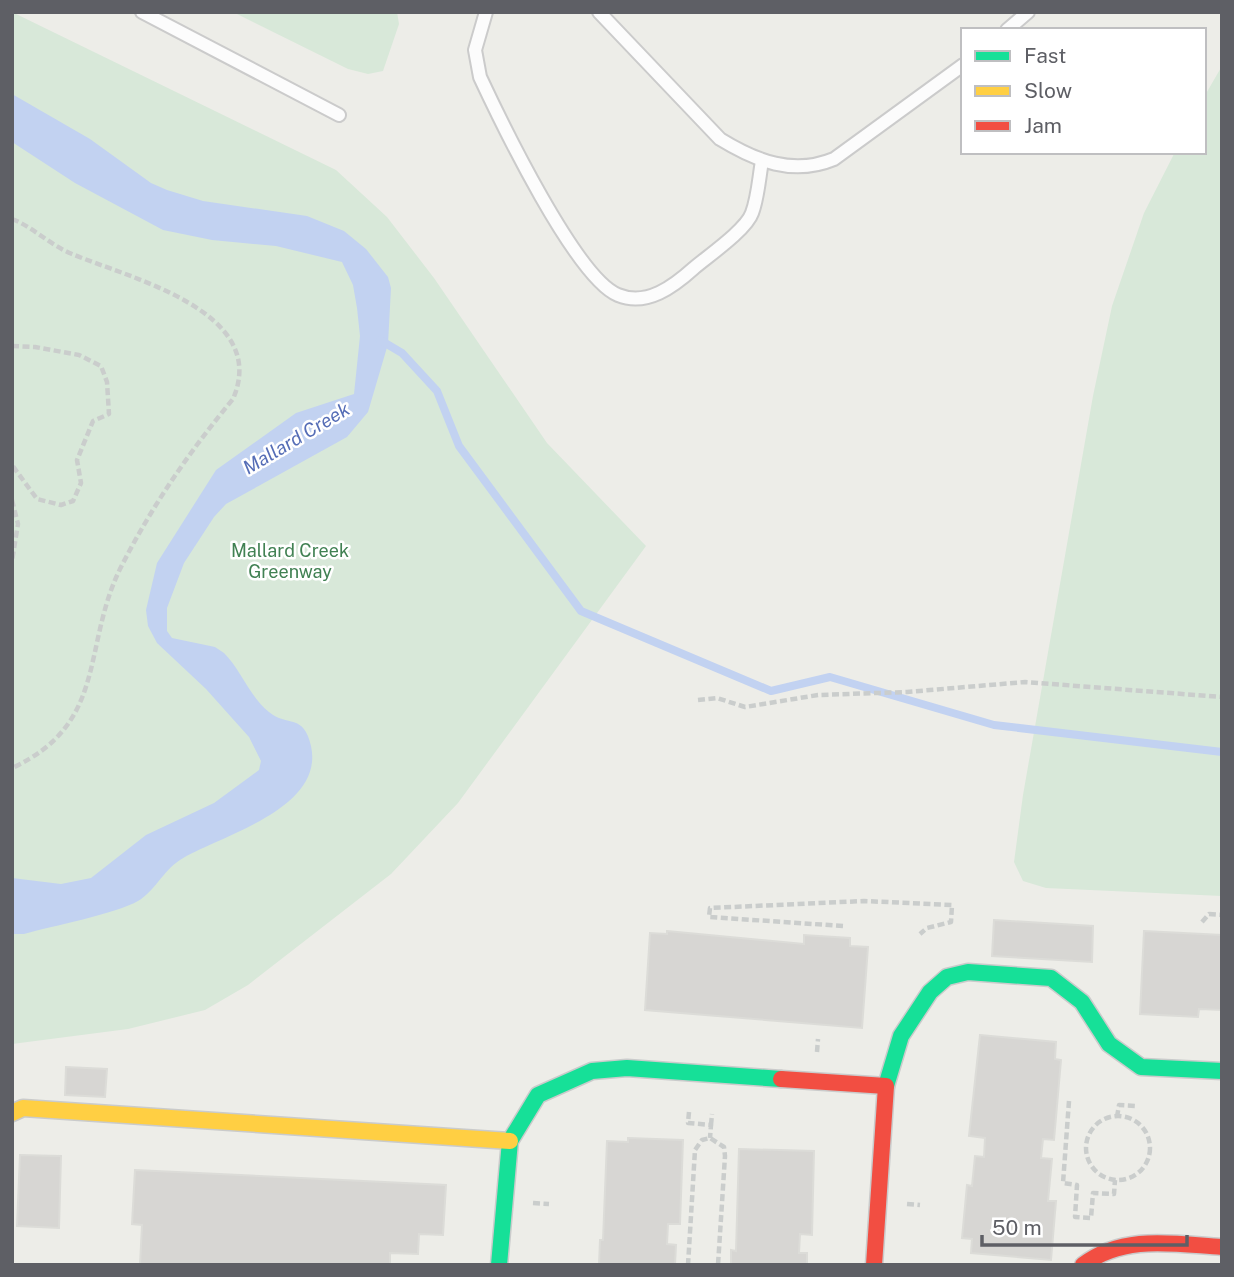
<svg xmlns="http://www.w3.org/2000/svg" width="1234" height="1277" viewBox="0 0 1234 1277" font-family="'Public Sans',sans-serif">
<rect width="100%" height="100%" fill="#edede8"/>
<g fill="#d8e8d9">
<polygon points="12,12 336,170 387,217 434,278 547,443 646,546 458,803 391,874 248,985 205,1010 128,1029 12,1044"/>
<polygon points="233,12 397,12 399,24 383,71 368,74 348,69"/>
<polygon points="1222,66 1222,896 1046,888 1023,881 1014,862 1023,795 1093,396 1112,306 1144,213 1175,152 1204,152 1204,97"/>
</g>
<path fill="#c2d2f1" d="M12,94L90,139L151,183L167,190L203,201L307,216L344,231L366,249L388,277L391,288L388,344L368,412L347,437L226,504L214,517L184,563L167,608V631L172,638L215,647L224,653C241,670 250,697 269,712C287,727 304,713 311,746C325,810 218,836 180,860C163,871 154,892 138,901C115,914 52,926 24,934H12V878L61,884L91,878L146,835L214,803L259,770L261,761L249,737L206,689L157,643L148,626L146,610L157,563L216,470L296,413L354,394L360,336L357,308L353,285L342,262L276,246L212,240L163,230L75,183L12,142Z"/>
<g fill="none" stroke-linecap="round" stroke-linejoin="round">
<polyline stroke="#c2d2f1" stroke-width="8" points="380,340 402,353 437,391 459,446 581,611 771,691 830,677 994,725 1222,752"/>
</g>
<g fill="#d7d6d3" stroke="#dcdcd8" stroke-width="2">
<polygon points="994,920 1093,926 1092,962 992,956"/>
<polygon points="667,931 804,944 804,935 850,938 850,946 868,947 862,1028 645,1010 650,933 667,934"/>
<polygon points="1144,931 1222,935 1222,1010 1199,1009 1198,1017 1140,1014"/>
<polygon points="980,1035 1056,1042 1055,1059 1061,1060 1054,1140 1043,1139 1041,1158 1052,1159 1048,1201 1056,1201 1051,1260 971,1253 972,1239 962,1238 967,1185 972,1186 975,1156 984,1157 985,1138 969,1136"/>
<polygon points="66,1067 107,1069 105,1097 65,1095"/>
<polygon points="628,1138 683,1140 680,1224 668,1224 667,1244 676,1245 675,1265 599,1265 600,1240 603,1240 607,1141 628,1142"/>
<polygon points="739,1149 814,1151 812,1235 800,1234 799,1253 807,1253 807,1265 731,1265 731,1250 736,1251"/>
<polygon points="20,1155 61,1156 59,1228 17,1226"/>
<polygon points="135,1170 446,1185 443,1235 419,1234 418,1254 390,1253 390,1265 140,1265 142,1225 132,1224"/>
</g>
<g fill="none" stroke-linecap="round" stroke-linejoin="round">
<defs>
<g id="lane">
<polyline points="142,12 339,115"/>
<path d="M486,12L475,50L480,77C501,122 576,278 618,295C647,307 674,286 694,268C708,256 746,230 752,213C758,197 759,178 762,161"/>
<path d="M599,12L720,139C756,161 793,176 834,159L963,65"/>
<polyline points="1007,30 1028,12"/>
</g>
<g id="fast">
<polyline points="886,1086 901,1036 930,992 947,977 968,972 1051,978 1082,1002 1109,1044 1141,1067 1222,1071"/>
<polyline points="499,1265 510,1141 538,1095 592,1071 627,1068 781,1079"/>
</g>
<polyline id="slow" points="12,1113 23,1108 510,1141"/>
<g id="jam">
<polyline points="781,1079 886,1086 874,1265"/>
<path d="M1083,1265C1124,1234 1174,1244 1222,1247"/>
</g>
</defs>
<use href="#lane" stroke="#cbcbcb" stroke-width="16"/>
<use href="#fast" stroke="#cacbcb" stroke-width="19"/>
<use href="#slow" stroke="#cacbcb" stroke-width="19"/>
<use href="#jam" stroke="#cacbcb" stroke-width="19"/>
<g stroke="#cacdcc" stroke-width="4.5" stroke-dasharray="7 3.5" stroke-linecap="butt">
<path d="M12,219C33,227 50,245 72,254C129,278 271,311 233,399C189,452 152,506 121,567C81,647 109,723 12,768"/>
<polyline points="12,346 35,347 79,355 101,366 107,382 109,414 93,421 77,460 81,483 73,501 61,505 37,499 12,465"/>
<polyline points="12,500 18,524 12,561"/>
<polyline points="698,700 717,698 745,707 818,695 907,692 1025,682 1222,697"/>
<polyline points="1202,922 1209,914 1222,915"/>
<polyline points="843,926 709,917 710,908 864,901 952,905 951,922 927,928 920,934"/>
<polyline points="817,1052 818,1039"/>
<polyline points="1069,1101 1063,1183 1077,1185 1075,1217 1091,1218 1093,1193 1114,1194 1115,1180"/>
<polyline points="689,1112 688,1123 711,1125 710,1138"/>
<circle cx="1118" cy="1148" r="32"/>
<polyline points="1117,1117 1119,1105 1136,1106"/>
<polyline points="711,1125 712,1114"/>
<polyline points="533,1203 549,1204"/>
<polyline points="907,1204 920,1205"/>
<polyline points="688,1265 695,1150 702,1140 710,1138 724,1147 725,1156 718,1265"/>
</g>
<use href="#lane" stroke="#fcfcfc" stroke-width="12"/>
<use href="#fast" stroke="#16e098" stroke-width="16"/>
<use href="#slow" stroke="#ffcf43" stroke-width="16"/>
<use href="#jam" stroke="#f24e42" stroke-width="16"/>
</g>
<g text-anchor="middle" stroke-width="5" stroke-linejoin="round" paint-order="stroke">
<g font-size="18" fill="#418153" stroke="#fff">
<text x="290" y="557">Mallard Creek<tspan x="290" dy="21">Greenway</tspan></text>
</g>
<g font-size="19" font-style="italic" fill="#556db6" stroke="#fff">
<text transform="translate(296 438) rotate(-31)" y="7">Mallard Creek</text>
</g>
</g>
<rect width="1234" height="1277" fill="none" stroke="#5e5f65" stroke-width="28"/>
<rect x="961" y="28" width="245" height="126" fill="#ffffff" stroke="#bfbfc1" stroke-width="2"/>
<rect x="975" y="51" width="35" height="10" fill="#16e098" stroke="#bfbfc1" stroke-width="2"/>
<text x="1024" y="63" font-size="21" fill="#5e5f65">Fast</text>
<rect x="975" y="86" width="35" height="10" fill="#ffcf43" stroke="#bfbfc1" stroke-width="2"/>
<text x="1024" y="98" font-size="21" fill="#5e5f65">Slow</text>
<rect x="975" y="121" width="35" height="10" fill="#f24e42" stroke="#bfbfc1" stroke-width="2"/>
<text x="1024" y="133" font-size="21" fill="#5e5f65">Jam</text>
<path d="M982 1235v10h205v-10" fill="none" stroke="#5e5f65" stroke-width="3.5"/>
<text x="992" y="1235" font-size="21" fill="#5e5f65" stroke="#ffffff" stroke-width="5" paint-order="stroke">50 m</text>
</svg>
